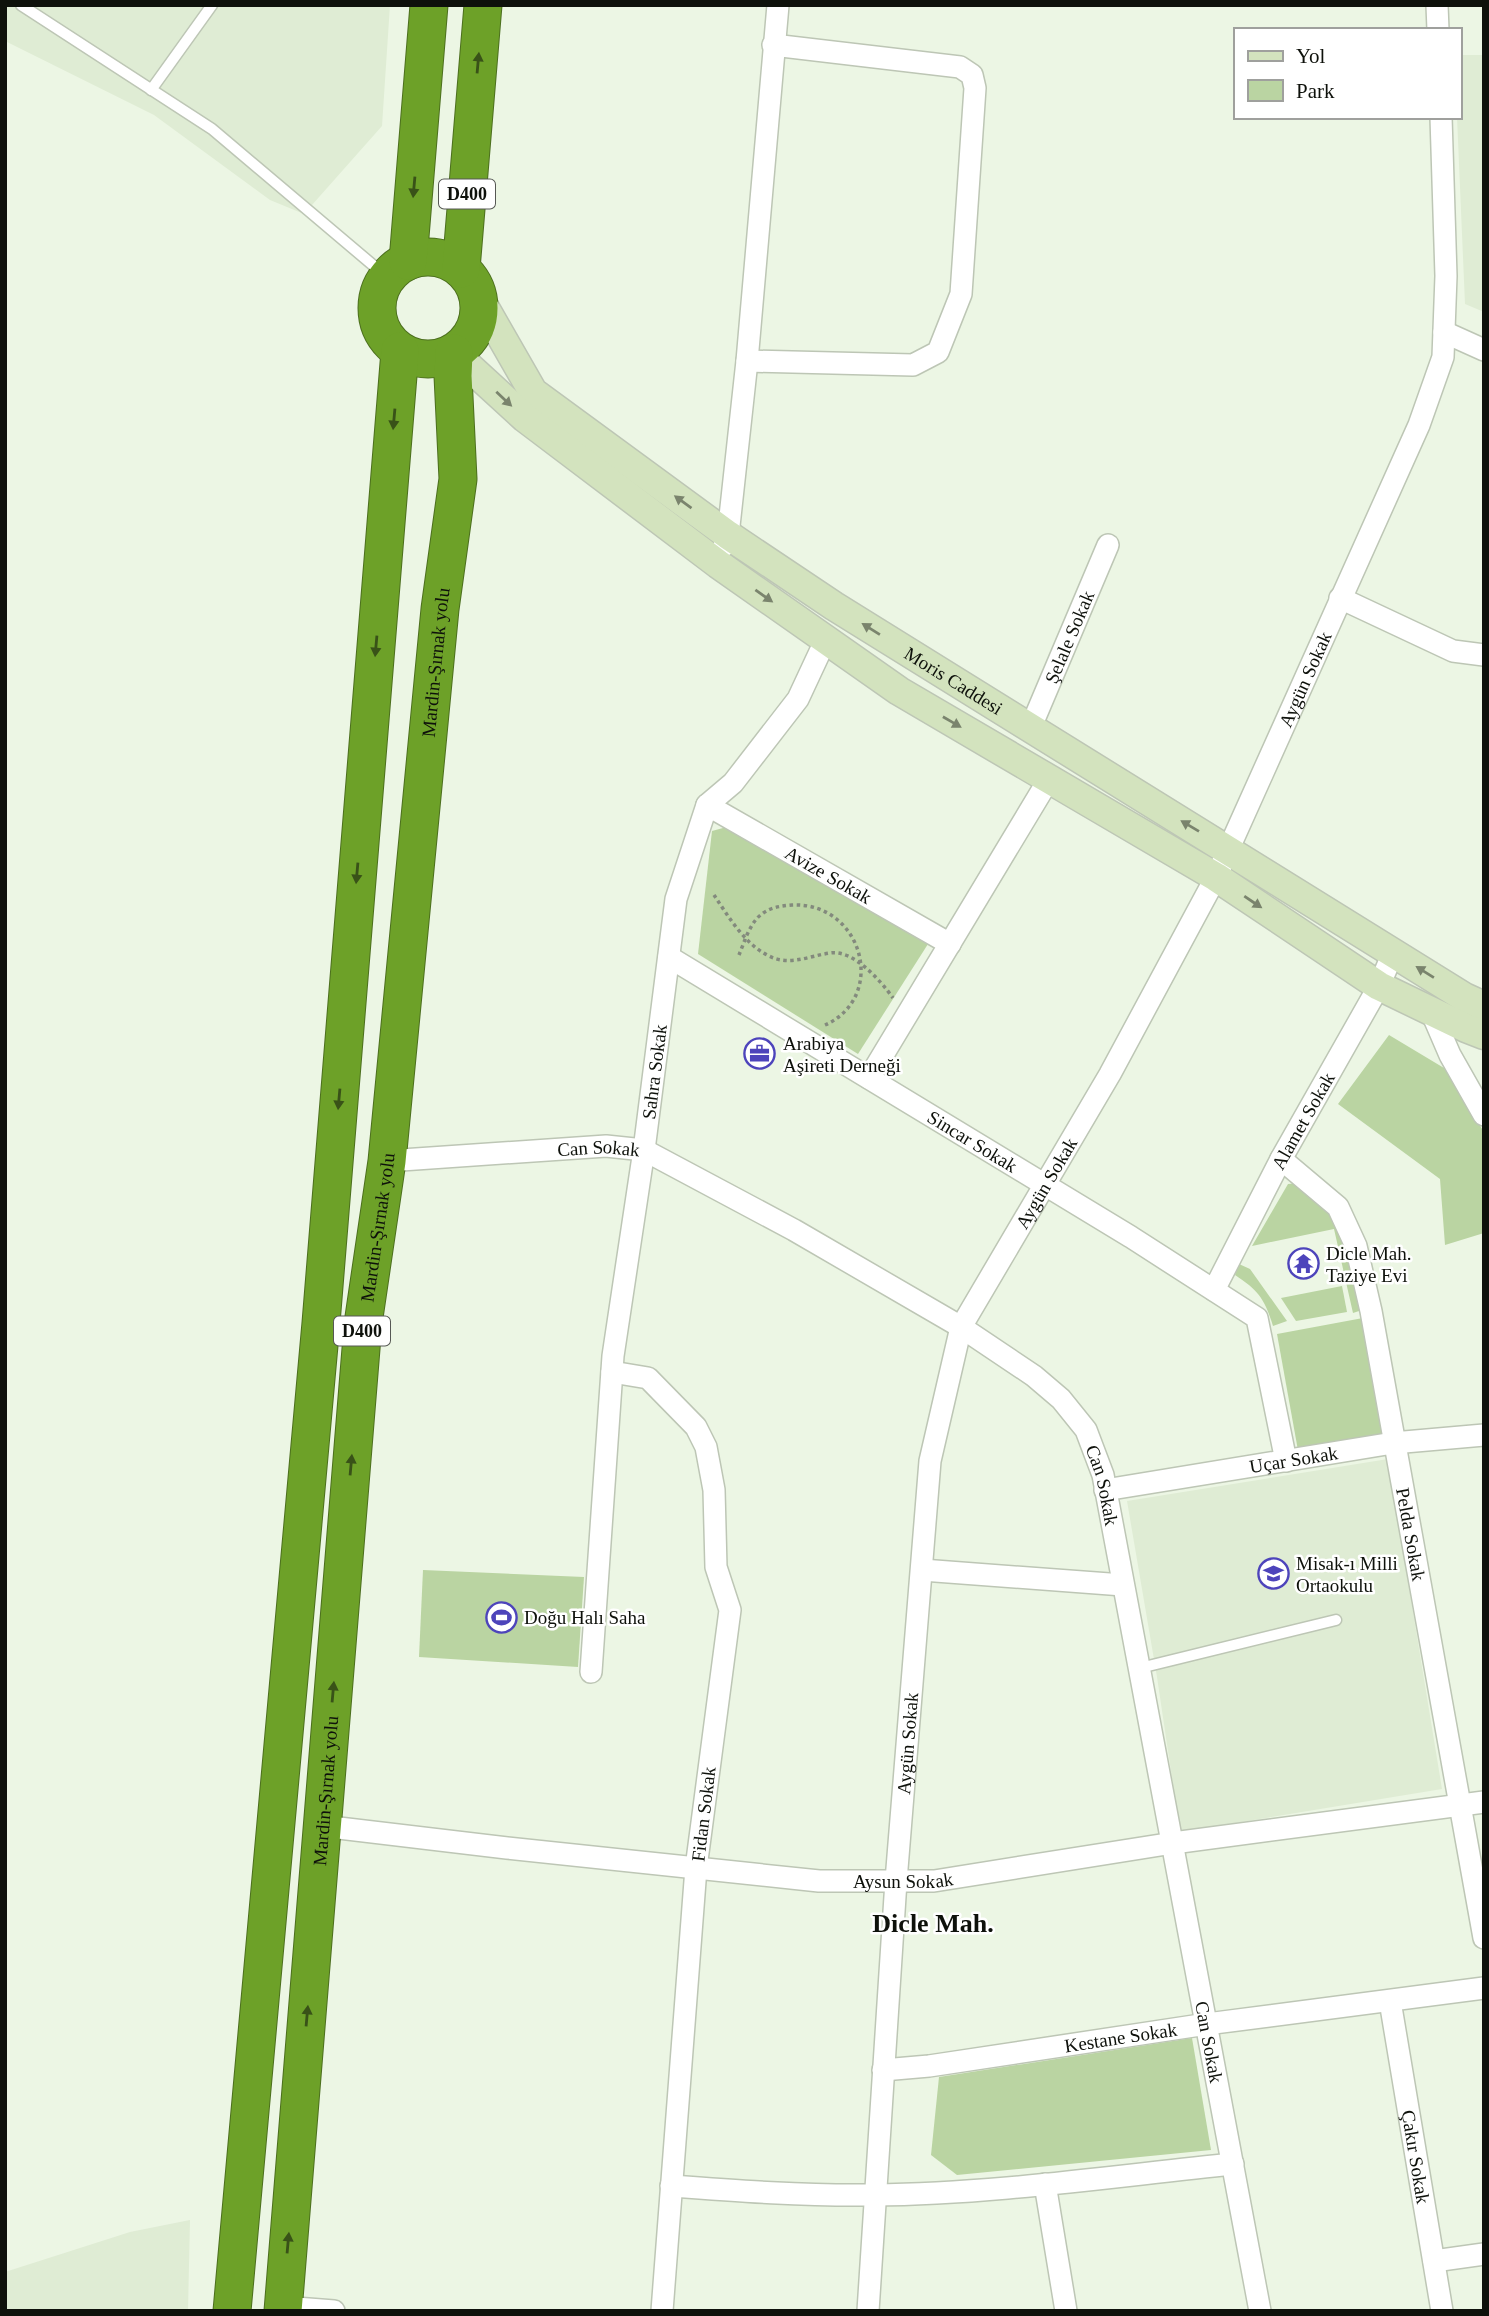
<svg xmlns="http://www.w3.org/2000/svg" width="1489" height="2316" viewBox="0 0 1489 2316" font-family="Georgia,serif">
<rect width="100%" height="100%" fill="#ecf6e4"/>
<g fill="#dfecd4">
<polygon points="5,5 390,5 382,126 304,214 270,200 154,115 5,41"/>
<polygon points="1459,55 1484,55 1484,312 1465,304 1457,117 1459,117"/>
<polygon points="1388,1459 1442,1789 1180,1832 1157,1677 1127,1501"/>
<polygon points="190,2220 188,2311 5,2311 5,2272 130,2232"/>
</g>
<g fill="#bad4a2">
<polygon points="734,825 928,944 858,1054 698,954 712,831"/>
<polygon points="1389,1035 1444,1068 1484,1132 1484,1233 1445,1245 1440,1179 1338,1104"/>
<polygon points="1301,1183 1338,1218 1362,1310 1353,1313 1334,1229 1252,1246 1288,1184"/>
<path d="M1239,1264L1250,1269L1287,1321L1273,1326C1265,1299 1258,1290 1235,1275Z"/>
<polygon points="1342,1286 1347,1312 1296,1321 1281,1298"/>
<polygon points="1363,1318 1386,1440 1299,1456 1277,1334"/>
<polygon points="423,1570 584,1577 578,1667 419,1657"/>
<polygon points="1192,2038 1211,2150 957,2175 931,2155 939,2077"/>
</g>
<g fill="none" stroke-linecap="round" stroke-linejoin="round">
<defs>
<g id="lane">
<polyline points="21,5 212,129 387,277"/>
<polyline points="151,90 212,5"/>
<polyline points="1140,1668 1336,1620"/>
</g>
<g id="street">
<polyline points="1437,5 1438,30"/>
<polyline points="1444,332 1484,350"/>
<polyline points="747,361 913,365 938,352 961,294 975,88 972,75 960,67 773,45"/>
<polyline points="724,546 728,535 747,361 778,5"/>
<polyline points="1340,598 1453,651 1484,655"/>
<path id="s1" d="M1030,729L1108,545"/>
<path id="s2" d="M707,805L950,944"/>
<path id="s3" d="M669,957L1131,1237L1257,1318L1286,1461"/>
<polyline points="1431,1011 1450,1055 1484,1115"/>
<polyline points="869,1078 1049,779"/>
<path id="s4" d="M1281,1159L1338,1207L1356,1246L1371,1311L1484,1938"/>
<path id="s5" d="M387,1161L606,1146L644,1150L794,1230L961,1327L1034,1376L1061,1399L1086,1430L1103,1475L1260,2311"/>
<path id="s6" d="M1214,1290L1281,1159L1379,986L1393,953"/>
<polyline points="612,1372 648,1378 696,1427 706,1447 714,1490 716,1567 730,1610 696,1868 662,2311"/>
<path id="s7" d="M1105,1490L1393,1443L1484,1435"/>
<polyline points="922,1570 1123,1585"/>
<path id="s8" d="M591,1672L613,1356L644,1150L676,899L707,805L733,783L798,699L826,639"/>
<path id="s9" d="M322,1826L507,1848L819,1881H934L1173,1843L1484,1802"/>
<path id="s10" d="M1390,2001L1442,2311"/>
<path id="s11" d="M883,2070L929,2066L1207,2024L1484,1988"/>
<polyline points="1045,2184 1066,2311"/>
<path d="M671,2186C738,2191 805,2196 873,2195C993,2194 1114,2176 1233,2164"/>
<polyline points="1434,2261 1484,2254"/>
<polyline points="283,2307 334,2311"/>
<path id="s12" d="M868,2311L896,1881L930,1461L961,1327L1110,1074L1216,877L1419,425L1443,357L1446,276L1441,117"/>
</g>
<g id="secondary">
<path id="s13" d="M478,296L533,392L728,535L834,606L1464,997L1484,1006"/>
<polyline points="454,353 525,418 718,564 899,691 1216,877 1379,986 1466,1028 1484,1035"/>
</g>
<g id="highway">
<circle cx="428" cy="308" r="51"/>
<polyline points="408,261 429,5"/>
<polyline points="461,269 483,5"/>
<polyline points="232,2311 321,1323 400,351"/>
<path id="s14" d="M283,2311L363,1324L387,1161L440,609L458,479L453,376L454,353"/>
</g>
</defs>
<use href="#lane" stroke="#bdc6b5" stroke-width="13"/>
<use href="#street" stroke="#bdc6b5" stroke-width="24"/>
<use href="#secondary" stroke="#bdc6b5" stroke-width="31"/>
<use href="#highway" stroke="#4c6f1e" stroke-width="39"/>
<g stroke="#838a7d" stroke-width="3.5" stroke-dasharray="3.5 3.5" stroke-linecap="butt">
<path d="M714,895C728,916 744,943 767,955C789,967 808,956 830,953C853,949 881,981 893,998"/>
<path d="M739,955C744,943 750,922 762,914C771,907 781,906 792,905C863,902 888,997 825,1025"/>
</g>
<use href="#lane" stroke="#fff" stroke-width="10"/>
<use href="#street" stroke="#fff" stroke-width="21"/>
<use href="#secondary" stroke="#d3e3be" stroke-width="28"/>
<use href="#highway" stroke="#6da128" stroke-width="37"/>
</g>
<defs><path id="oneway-solid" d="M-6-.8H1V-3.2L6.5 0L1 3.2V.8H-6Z" transform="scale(1.75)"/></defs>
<g fill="#395218">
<use href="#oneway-solid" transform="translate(478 63) rotate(-85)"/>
<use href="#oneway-solid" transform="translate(414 187) rotate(95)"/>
<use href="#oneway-solid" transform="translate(394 419) rotate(95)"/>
<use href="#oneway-solid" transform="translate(376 646) rotate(95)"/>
<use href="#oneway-solid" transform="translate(357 873) rotate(95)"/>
<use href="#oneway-solid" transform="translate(339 1099) rotate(95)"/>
<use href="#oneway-solid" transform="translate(351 1465) rotate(-85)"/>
<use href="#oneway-solid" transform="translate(333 1692) rotate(-85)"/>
<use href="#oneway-solid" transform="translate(307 2016) rotate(-85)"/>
<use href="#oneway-solid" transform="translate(288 2243) rotate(-85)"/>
</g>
<g fill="#7a846d">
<use href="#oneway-solid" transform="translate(504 399) rotate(43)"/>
<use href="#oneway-solid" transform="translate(683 502) rotate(-144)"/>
<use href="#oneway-solid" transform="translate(764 596) rotate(35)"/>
<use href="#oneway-solid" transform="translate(871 629) rotate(-148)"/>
<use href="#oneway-solid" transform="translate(952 722) rotate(30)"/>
<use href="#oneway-solid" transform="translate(1190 826) rotate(-149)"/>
<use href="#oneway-solid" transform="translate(1253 902) rotate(34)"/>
<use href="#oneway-solid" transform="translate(1425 972) rotate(-148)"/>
</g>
<defs>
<symbol id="office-ring" viewBox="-11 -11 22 22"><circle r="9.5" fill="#fff" stroke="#4d44bb" stroke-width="1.5"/><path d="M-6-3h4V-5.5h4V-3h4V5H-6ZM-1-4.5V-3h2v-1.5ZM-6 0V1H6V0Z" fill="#4d44bb"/></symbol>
<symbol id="temple-ring" viewBox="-11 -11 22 22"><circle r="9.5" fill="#fff" stroke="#4d44bb" stroke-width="1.5"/><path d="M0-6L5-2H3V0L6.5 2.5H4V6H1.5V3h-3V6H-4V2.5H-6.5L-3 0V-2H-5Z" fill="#4d44bb"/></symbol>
<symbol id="school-ring" viewBox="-11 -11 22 22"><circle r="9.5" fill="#fff" stroke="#4d44bb" stroke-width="1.5"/><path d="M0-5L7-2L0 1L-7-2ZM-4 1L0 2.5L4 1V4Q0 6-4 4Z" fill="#4d44bb"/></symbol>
<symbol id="stadium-ring" viewBox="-11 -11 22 22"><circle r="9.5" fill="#fff" stroke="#4d44bb" stroke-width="1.5"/><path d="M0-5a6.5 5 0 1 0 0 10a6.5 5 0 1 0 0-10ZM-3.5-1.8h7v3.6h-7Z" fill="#4d44bb"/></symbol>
</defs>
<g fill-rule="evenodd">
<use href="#office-ring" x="742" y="1036" width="35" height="35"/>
<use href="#temple-ring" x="1286" y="1246" width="35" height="35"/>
<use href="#school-ring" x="1256" y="1556" width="35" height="35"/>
<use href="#stadium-ring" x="484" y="1600" width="35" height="35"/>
</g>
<g text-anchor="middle" stroke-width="5" stroke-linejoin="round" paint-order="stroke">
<g fill="#fff" stroke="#565854" stroke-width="2">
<rect x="439" y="179.5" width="56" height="29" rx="5"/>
<rect x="334" y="1316.5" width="56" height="29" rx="5"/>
</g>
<g font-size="18" font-weight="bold" fill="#0e110b">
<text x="467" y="200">D400</text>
<text x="362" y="1337">D400</text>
</g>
<g font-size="19" fill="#0e110b" stroke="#fff">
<text dy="7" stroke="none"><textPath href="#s1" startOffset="100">Şelale Sokak</textPath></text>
<text dy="7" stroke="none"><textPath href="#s14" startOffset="1656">Mardin-Şırnak yolu</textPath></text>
<text dy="7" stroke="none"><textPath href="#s12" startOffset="1724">Aygün Sokak</textPath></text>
<text dy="7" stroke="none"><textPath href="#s13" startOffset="621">Moris Caddesi</textPath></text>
<text dy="7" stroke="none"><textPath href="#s2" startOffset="140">Avize Sokak</textPath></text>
<text dy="7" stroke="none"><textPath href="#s8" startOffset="604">Sahra Sokak</textPath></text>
<text dy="7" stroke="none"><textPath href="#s6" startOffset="191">Alamet Sokak</textPath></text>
<text dy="7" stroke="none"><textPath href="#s3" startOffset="355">Sincar Sokak</textPath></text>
<text dy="7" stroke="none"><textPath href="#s5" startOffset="212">Can Sokak</textPath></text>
<text dy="7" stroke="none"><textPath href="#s12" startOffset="1157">Aygün Sokak</textPath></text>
<text dy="7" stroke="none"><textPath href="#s14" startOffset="1088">Mardin-Şırnak yolu</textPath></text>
<text dy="7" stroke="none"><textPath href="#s7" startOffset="191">Uçar Sokak</textPath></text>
<text dy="7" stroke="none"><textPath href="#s5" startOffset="842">Can Sokak</textPath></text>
<text dy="7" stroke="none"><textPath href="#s4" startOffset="411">Pelda Sokak</textPath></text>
<text dy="7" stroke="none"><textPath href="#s12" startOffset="569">Aygün Sokak</textPath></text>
<text dy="7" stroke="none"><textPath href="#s14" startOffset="522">Mardin-Şırnak yolu</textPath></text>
<text transform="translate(703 1814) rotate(-83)" y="7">Fidan Sokak</text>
<text dy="7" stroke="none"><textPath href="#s9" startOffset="584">Aysun Sokak</textPath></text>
<text dy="7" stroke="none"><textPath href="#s11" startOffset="240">Kestane Sokak</textPath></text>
<text dy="7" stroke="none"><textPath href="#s5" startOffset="1409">Can Sokak</textPath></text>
<text dy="7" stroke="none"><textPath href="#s10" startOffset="158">Çakır Sokak</textPath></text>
</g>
<g font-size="19" fill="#0e110b" stroke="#fff" text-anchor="start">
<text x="783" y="1050">Arabiya<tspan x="783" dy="22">Aşireti Derneği</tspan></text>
<text x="1326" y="1260">Dicle Mah.<tspan x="1326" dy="22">Taziye Evi</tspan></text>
<text x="1296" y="1570">Misak-ı Milli<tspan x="1296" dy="22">Ortaokulu</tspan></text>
<text x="524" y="1624">Doğu Halı Saha</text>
</g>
<g font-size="26" font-weight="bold" fill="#0e110b" stroke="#fff">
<text x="933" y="1932">Dicle Mah.</text>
</g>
</g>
<rect width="1489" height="2316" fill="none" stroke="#0e110b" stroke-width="14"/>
<rect x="1234" y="28" width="228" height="91" fill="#ffffff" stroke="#9fa09d" stroke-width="2"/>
<rect x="1248" y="51" width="35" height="10" fill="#d3e3be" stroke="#9fa09d" stroke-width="2"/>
<text x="1296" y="63" font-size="21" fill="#0e110b">Yol</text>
<rect x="1248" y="80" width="35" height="21" fill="#bad4a2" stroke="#9fa09d" stroke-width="2"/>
<text x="1296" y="98" font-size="21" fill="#0e110b">Park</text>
</svg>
